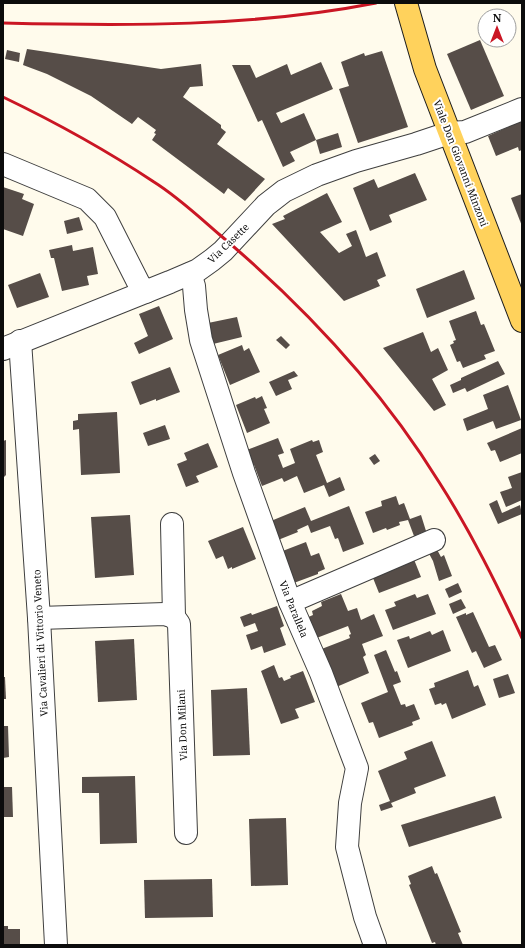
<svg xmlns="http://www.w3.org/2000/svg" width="525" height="948" viewBox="0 0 525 948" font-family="'Noto Serif',serif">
<rect width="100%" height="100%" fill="#fffbec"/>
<g fill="#564d48">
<polygon points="480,40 504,96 471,110 447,54"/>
<polygon points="27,49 161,69 201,64 203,86 190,87 183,97 221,125 221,128 226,132 217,144 265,179 245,201 228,188 224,194 152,140 156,134 154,133 156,130 138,117 132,124 91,96 47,74 23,65"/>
<polygon points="7,50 20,53 19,62 5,59"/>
<polygon points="382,51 408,127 358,143 339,89 349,86 341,62 364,53 365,56"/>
<polygon points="321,62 333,89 276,113 281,123 304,113 316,140 290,152 295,161 283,167 262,120 258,122 232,65 250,65 256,78 287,64 291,75"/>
<polygon points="522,119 522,150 519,151 518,147 496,156 488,136 512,125 512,124"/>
<polygon points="338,133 342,147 320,154 316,140"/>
<polygon points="415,173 427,200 389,215 392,222 370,231 353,188 374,179 378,188"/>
<polygon points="3,187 24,194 22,199 34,204 23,236 3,229"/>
<polygon points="327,193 342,222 320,232 339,253 352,246 346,234 356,230 366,257 377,252 386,276 377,280 380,286 344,301 272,224 285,219 283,216"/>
<polygon points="522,194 522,226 511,198"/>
<polygon points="79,217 83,230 67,234 64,221"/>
<polygon points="72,245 73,251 93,247 98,274 87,276 89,285 62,291 54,258 51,258 49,250"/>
<polygon points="464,270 475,299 427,318 416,289"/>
<polygon points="40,273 49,297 17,308 8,285"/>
<polygon points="159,306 173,339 139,354 134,343 148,336 139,314"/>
<polygon points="476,311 481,325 484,324 495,351 484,355 486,359 463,368 460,361 457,362 450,345 454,343 453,341 456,340 449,321"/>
<polygon points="237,317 242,337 213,344 208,323"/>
<polygon points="423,332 431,352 438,348 448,370 432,379 446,405 434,411 383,348"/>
<polygon points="281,336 290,345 286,349 276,340"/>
<polygon points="242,345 244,351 249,348 260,372 230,385 218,355"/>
<polygon points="498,361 505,374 467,392 465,388 453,393 450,385 461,380 461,378"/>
<polygon points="170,367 180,392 156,401 156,399 140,405 131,382"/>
<polygon points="294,371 298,376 288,380 292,389 276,396 269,382"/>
<polygon points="508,385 521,420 496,429 493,421 467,431 463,419 488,409 483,395"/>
<polygon points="262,396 267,408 264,409 270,423 247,433 236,405 255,397 256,399"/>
<polygon points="117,412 120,473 81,475 79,429 73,430 73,421 78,420 78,414"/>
<polygon points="165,425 170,439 148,446 143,433"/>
<polygon points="522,428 522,453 500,462 495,450 491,451 487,443"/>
<polygon points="278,438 284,453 278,455 283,468 295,463 290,449 312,440 313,442 319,440 323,452 316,455 327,483 340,477 345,490 329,497 324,485 304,493 297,476 284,482 282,478 262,486 254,465 250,466 244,451"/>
<polygon points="6,440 6,475 3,478 3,441"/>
<polygon points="208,443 218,467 196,476 199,482 186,487 177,464 187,460 184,453"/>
<polygon points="375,454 380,461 374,465 369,458"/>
<polygon points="522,472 522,500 506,507 500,492 512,488 508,477"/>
<polygon points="396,496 399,505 404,503 410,519 421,515 426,531 414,536 408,520 399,522 400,525 387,530 386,528 373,533 365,512 382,506 381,501"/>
<polygon points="497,500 502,513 520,505 522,514 498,524 489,504"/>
<polygon points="349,506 364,544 343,552 338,538 335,539 330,526 311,533 308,525 297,530 298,532 273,542 266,523 305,507 311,521"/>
<polygon points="130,515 134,575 95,578 91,517"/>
<polygon points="243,527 256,559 232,569 232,567 228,569 223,556 216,559 208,541"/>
<polygon points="306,542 311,556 319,553 325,569 318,572 318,574 291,584 280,552"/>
<polygon points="434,544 441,557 444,555 452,576 439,581 433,561 426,548"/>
<polygon points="413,557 421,577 379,593 371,573"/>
<polygon points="458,583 462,592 449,598 445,589"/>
<polygon points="341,594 348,611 357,608 361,620 374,614 383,636 362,644 366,655 363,657 369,673 334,688 319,650 350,638 349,635 351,634 348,626 314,639 306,618 313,615 312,611 322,606 321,602"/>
<polygon points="415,594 417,598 428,594 436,614 393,630 385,610 396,606 394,602"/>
<polygon points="461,599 466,608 453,614 449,604"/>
<polygon points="277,606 284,626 280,628 286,645 264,653 262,646 251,650 246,635 258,631 255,623 244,627 240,617 251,613 252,615"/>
<polygon points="473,612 489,647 495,645 502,660 484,668 476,651 472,653 456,617 466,613 466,615"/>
<polygon points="443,630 451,651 408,668 397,640 409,636 410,639 430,631 432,635"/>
<polygon points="134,639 137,700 98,702 95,641"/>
<polygon points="386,650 395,672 397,671 401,682 393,685 401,705 405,704 406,707 414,704 420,719 412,722 413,725 379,738 373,722 369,723 361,703 388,692 374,655"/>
<polygon points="274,665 279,678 282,677 284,681 291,678 290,676 303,671 315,702 295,709 299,718 281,724 261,671"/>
<polygon points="468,670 474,687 478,685 486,705 452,719 446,703 442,705 441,703 435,705 429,689 435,687 434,683"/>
<polygon points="508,674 515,693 499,698 493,679"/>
<polygon points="3,677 5,677 6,699 3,699"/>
<polygon points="247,688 250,755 213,756 211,690"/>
<polygon points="3,726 8,726 9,757 3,758"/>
<polygon points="432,741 446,776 414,788 416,793 391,803 393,807 381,811 379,805 390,801 378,771 407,759 404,752"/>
<polygon points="135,776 137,843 100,844 99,793 82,793 82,777"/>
<polygon points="3,787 12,787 13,817 3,817"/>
<polygon points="495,796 502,818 409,847 401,825"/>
<polygon points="286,818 288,885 251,886 249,819"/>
<polygon points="432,866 435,874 437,873 461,932 458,933 463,945 436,945 435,942 432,943 409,885 411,884 408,876"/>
<polygon points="212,879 213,917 145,918 144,880"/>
<polygon points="3,926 8,926 8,929 20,929 20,945 3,945"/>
</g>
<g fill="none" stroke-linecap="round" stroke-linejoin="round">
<defs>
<g id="minor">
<polyline points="3,164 87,199 105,217 139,284 146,292"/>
<polyline points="190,274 194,286 196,310 201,340 244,473 290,602 321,673 357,768 350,803 347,847 365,917 375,945"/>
<polyline points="20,341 39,618 56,945"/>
<polyline points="3,349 170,282 198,270 212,260 223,251 266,205 284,191 317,175 356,161 416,144 449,133 465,132 522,109"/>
<polyline points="172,524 174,617"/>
<polyline points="290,602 434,540"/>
<polyline points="39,618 165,614 174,617 179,624 186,833"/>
</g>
<polyline id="major" points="406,3 425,69 522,321"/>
</defs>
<use href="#minor" stroke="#3f3f3f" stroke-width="24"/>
<use href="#major" stroke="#1d1d1d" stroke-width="24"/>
<use href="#minor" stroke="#fff" stroke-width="22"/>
<use href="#major" stroke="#ffd25c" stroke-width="22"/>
<g stroke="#ca1624" stroke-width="3">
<path d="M3,23C127,26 254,27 376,3"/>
<path d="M3,97C55,122 106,150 154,182C178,197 199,217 220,235C304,306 381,388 439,482C471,532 497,585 522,638"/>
</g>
</g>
<g text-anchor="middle" stroke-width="4" stroke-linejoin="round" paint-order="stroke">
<g font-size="10" fill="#0c0c0c" stroke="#fff">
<text transform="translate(461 163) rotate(69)" y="4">Viale Don Giovanni Minzoni</text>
<text transform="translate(228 243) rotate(-44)" y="4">Via Casette</text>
<text transform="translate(294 609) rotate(68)" y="4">Via Parallela</text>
<text transform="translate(40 643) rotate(-93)" y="4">Via Cavalieri di Vittorio Veneto</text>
<text transform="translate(182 725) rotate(-92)" y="4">Via Don Milani</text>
</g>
</g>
<rect width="525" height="948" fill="none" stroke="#0c0c0c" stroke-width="8"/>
<g transform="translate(497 28)"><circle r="19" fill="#ffffff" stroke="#9e9e9e"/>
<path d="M0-3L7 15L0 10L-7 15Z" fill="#ca1624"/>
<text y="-6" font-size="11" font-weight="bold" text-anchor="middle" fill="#0c0c0c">N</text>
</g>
</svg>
